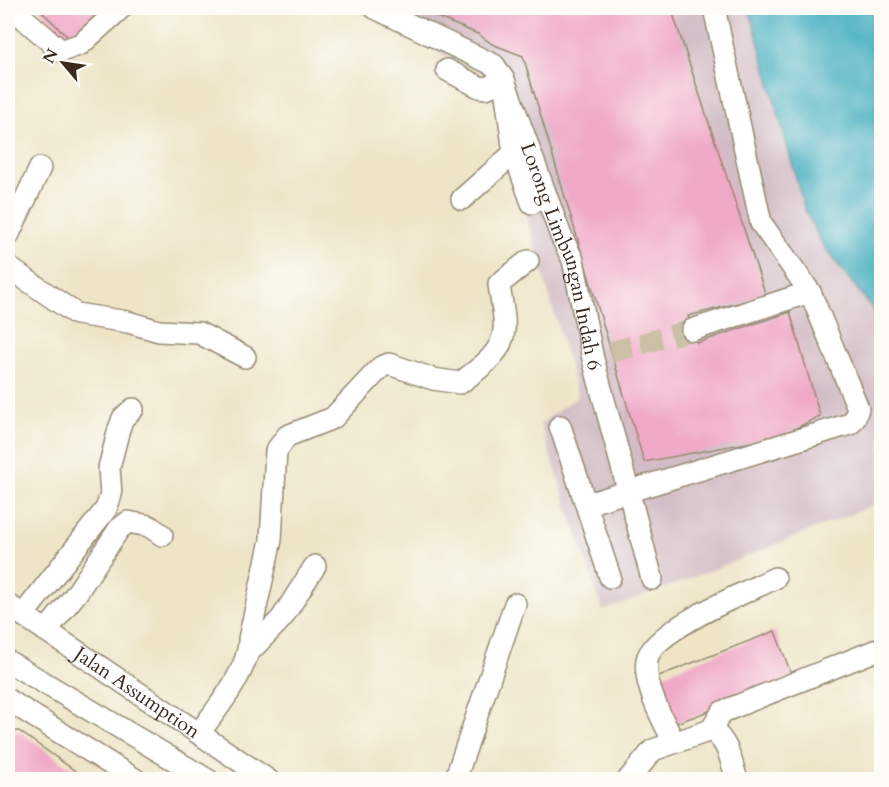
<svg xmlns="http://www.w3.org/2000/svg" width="889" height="787" viewBox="0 0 889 787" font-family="Cardo,serif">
<rect width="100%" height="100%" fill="#fdfcf7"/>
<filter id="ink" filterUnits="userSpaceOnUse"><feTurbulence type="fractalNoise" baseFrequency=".0167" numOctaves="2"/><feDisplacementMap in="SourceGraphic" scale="12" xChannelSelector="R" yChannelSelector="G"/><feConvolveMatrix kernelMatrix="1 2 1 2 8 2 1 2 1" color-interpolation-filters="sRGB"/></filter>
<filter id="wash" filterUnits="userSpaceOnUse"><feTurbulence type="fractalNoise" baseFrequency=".008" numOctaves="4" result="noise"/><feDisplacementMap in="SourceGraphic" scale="24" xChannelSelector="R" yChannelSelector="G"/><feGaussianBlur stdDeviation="1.35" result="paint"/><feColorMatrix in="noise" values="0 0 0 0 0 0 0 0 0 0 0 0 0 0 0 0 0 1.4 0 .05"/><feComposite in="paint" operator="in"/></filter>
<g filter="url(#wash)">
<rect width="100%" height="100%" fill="#eee5c7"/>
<polygon fill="#d2bdc6" points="386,8 749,8 805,210 822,244 881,319 881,502 715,569 603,611 540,424 578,396 486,75 380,24"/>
<polygon fill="#40acbf" stroke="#3e6b6e" stroke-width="1.5" points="749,8 881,8 881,319 822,244 805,210"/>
<g id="blocks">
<g fill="#f0aac8">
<polygon points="38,8 103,8 71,40"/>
<polygon points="419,8 671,8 766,296 688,316 697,343 790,312 820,416 779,437 644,462 523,56 492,44 478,34 427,13"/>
<polygon points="775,631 793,679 669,726 651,679"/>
<polygon points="19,731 88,780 8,780 8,732"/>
</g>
</g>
</g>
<g filter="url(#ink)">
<use href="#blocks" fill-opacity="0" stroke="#948872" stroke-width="1.5"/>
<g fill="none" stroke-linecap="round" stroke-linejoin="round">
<polyline stroke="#cac0a5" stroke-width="21" stroke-dasharray="21 10" stroke-linecap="butt" points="611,352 692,330"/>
<defs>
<g id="minor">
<polyline points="12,8 61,51 81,44 121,8"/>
<path id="s1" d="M375,8L494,65L504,80L561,236L573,260L593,359L652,579"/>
<polyline points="447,70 479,87 486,88 504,80 514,153 532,203"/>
<polyline points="462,199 514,153"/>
<polyline points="8,236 40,168"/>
<polyline points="8,267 76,314 128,322 159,331 199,333 245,357"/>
<polyline points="692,330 810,292"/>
<polyline points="560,426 610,577"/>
<polyline points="587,504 850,424 855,418 858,408 810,292 761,223 714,8"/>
<path id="s2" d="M8,605L268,780"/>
<polyline points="23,615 106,509 111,495 109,468 119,429 123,418 133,409"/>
<polyline points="46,631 76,594 119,529 128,522 149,526 162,535"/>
<polyline points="250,651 282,618 315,566"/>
<polyline points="8,665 9,662 208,780"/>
<polyline points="8,700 136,780"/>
<polyline points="711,730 722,712 882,648"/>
<path d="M199,733C217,709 250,669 249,639L271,540L276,451L287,436L333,418L381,367L389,364L433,379L460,383C478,369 502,355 504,330C506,316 500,298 499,284L528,261"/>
<path d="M674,742C663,721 643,685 647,660C652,630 747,592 775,578"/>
<polyline points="455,780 515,604"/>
<path d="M628,780L653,750L711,730C728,740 731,761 737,780"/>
</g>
</defs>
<use href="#minor" stroke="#948872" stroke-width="24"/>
<use href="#minor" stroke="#fff" stroke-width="21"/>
</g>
</g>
<g text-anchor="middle" stroke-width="4.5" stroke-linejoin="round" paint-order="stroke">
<g font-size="20" fill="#3b2a1e" stroke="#fdfcf7">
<text dy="7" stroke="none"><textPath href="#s1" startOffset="336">Lorong Limbungan Indah 6</textPath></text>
<text dy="7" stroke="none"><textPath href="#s2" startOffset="156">Jalan Assumption</textPath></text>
</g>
</g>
<rect width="889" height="787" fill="none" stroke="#fdfcf7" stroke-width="30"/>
<g transform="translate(63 63) rotate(299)" stroke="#fdfcf7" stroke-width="4.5" paint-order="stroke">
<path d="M0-4.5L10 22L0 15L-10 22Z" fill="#3b2a1e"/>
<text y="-9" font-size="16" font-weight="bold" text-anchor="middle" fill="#3b2a1e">N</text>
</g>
</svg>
